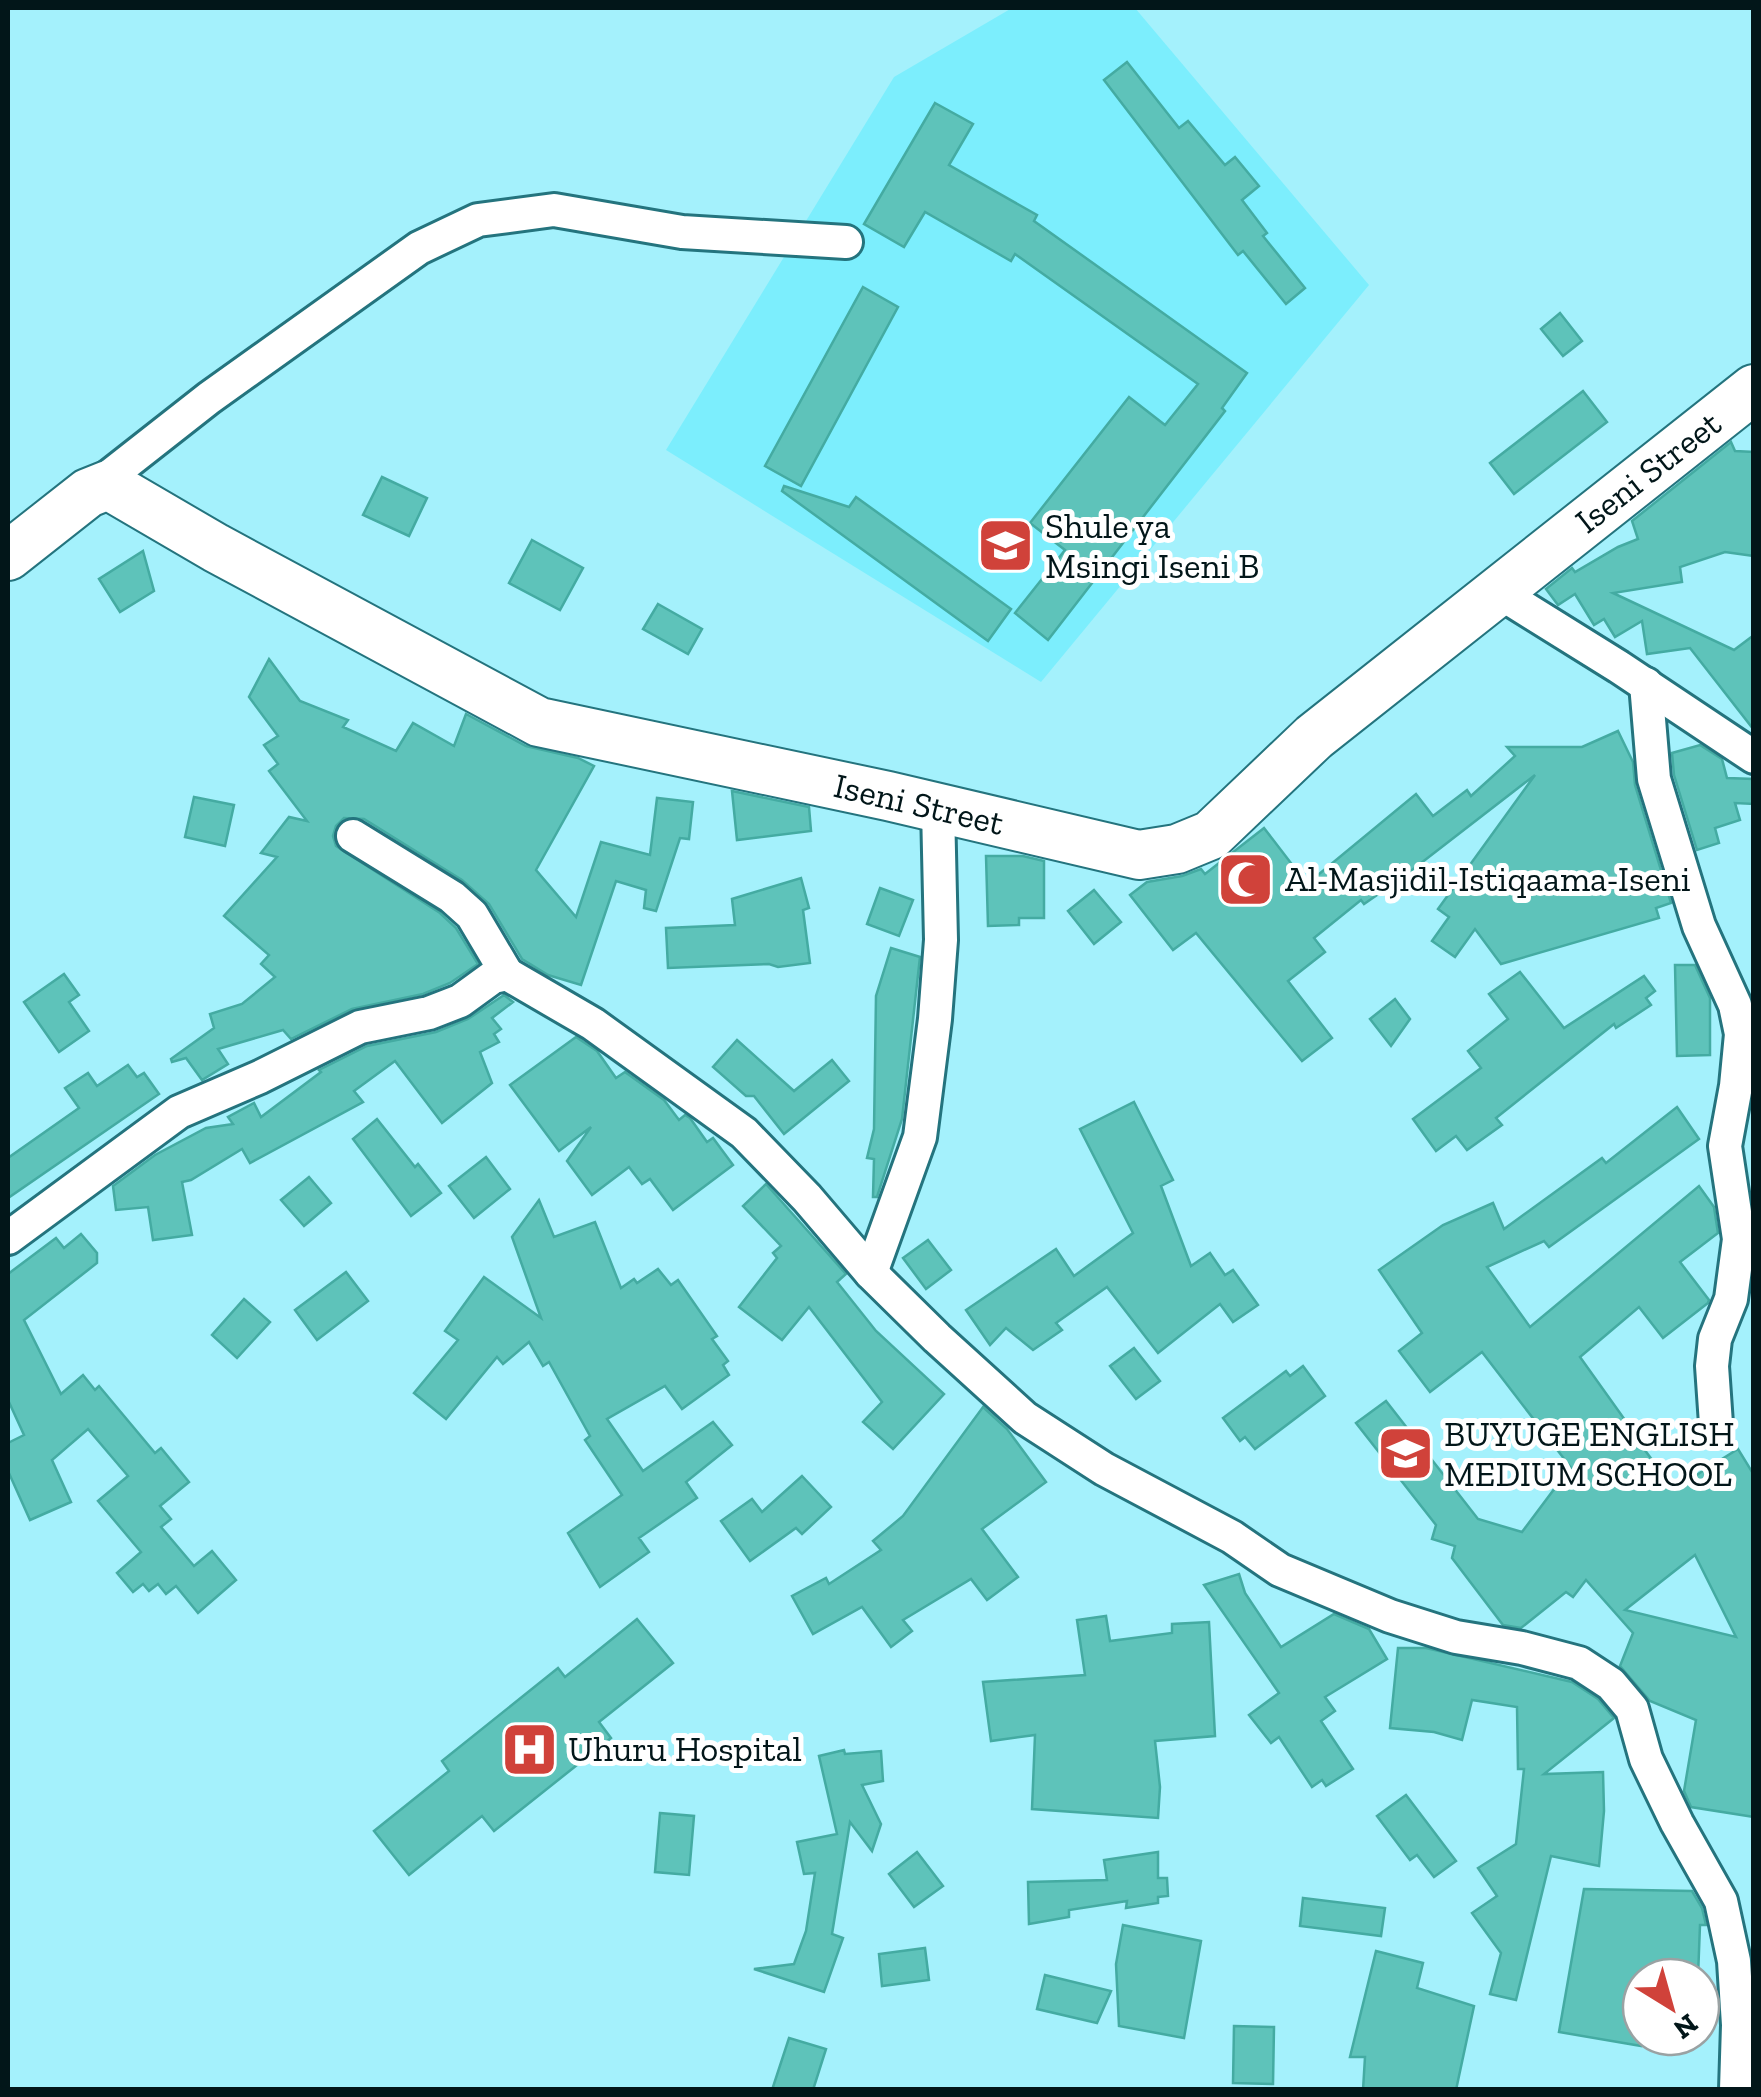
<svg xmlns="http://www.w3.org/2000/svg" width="1761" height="2097" viewBox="0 0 1761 2097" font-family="'Zilla Slab',serif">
<rect width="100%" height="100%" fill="#a4f1fc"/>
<polygon fill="#7ceefd" points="1012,8 1135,8 1369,285 1041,682 666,450 894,77"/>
<g fill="#5ec3ba" stroke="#44aba2" stroke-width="2.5" fill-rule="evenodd">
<polygon points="1127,62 1179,128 1188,121 1225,165 1235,157 1259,186 1242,200 1267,233 1263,236 1305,288 1286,304 1243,251 1238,255 1104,80"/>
<polygon points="935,103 973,124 949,165 1037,215 1034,221 1247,373 1222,408 1225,411 1048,640 1015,613 1065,550 1030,523 1129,397 1165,425 1198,384 1015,254 1011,261 925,212 904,247 864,224"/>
<polygon points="863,287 898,307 801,486 765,466"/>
<polygon points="1560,313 1582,341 1563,356 1541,329"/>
<polygon points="1583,391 1607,422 1514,494 1490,463"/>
<polygon points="1731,442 1735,451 1754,452 1754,556 1725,552 1680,567 1682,582 1613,593 1734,650 1754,635 1754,730 1690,648 1647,654 1642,621 1615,637 1604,619 1594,625 1575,594 1558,605 1546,589 1572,568 1575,572 1618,547 1638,539 1632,521"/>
<polygon points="382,477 427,498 409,536 363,515"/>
<polygon points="784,486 849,507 856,497 1011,609 988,641 782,491"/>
<polygon points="532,540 583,568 560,610 509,583"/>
<polygon points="143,551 154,591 120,612 99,579"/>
<polygon points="658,604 702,629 688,654 643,629"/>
<polygon points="269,659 300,701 348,720 343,727 396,751 413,723 454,746 466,714 526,746 578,758 594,766 536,870 576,917 601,842 650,855 657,798 693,802 689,839 680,838 656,911 644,908 646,890 616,881 581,985 548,975 522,959 489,904 462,880 364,819 344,818 336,826 333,836 336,846 440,913 456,928 478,964 450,983 423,994 352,1009 291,1039 283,1030 218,1049 228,1064 202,1080 186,1058 172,1062 171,1059 214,1028 210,1014 242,1004 275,977 261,964 269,955 224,916 277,857 261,853 289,817 307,821 269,771 278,764 264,745 278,736 249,697"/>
<polygon points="1618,731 1633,762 1635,785 1671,903 1656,908 1659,918 1501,964 1475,929 1455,957 1432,941 1449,917 1438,909 1535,775 1403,877 1364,904 1361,900 1314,938 1325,952 1288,981 1332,1038 1302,1061 1196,933 1173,950 1130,895 1147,882 1182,876 1201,869 1205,874 1264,828 1307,884 1416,794 1433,816 1467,790 1471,796 1515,756 1507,747 1582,747"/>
<polygon points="1700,745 1722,759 1727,778 1754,779 1754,804 1735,803 1740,820 1715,828 1719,843 1697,850 1674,775 1672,753"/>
<polygon points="732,791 809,807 811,831 737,840"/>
<polygon points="194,797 234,805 225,846 185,837"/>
<polygon points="986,856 1023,856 1044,861 1044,918 1019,918 1019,925 988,926"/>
<polygon points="801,878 809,908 803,910 810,963 778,967 769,964 668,968 666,928 735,925 732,899"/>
<polygon points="880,888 913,900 899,936 867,924"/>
<polygon points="1094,890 1121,922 1094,944 1068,911"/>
<polygon points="891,948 920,957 902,1119 877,1197 873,1197 874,1159 867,1158 874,1129 876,996"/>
<polygon points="1675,965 1695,965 1710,998 1710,1055 1677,1056"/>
<polygon points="1520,972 1564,1028 1644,976 1655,991 1646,998 1651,1005 1616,1028 1614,1024 1496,1118 1502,1125 1467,1150 1456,1136 1436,1151 1413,1119 1481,1068 1468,1051 1508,1019 1489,994"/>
<polygon points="64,974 79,995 69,1002 89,1031 59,1052 24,1002"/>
<polygon points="504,995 513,1002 492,1018 501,1029 494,1034 499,1042 480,1052 492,1083 442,1123 395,1061 354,1091 363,1102 250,1163 242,1149 191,1180 182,1182 192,1235 153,1240 148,1207 116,1210 113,1186 155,1155 206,1128 233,1124 228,1117 254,1103 261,1117 321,1072 319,1070 367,1046 436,1032 468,1019"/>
<polygon points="1395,999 1410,1019 1391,1046 1370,1019"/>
<polygon points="576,1037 597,1051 616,1078 625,1072 664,1100 679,1120 685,1115 690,1118 707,1142 713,1138 733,1165 673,1210 650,1179 642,1184 629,1167 592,1195 567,1161 591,1127 559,1151 510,1085"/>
<polygon points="737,1040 794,1091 832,1060 849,1081 784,1134 754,1096 746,1096 713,1067"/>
<polygon points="128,1065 137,1077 144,1073 159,1094 8,1198 8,1158 79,1108 65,1088 88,1073 97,1086"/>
<polygon points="1134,1102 1173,1180 1161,1186 1191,1266 1210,1253 1225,1275 1233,1270 1258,1305 1233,1322 1220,1304 1158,1353 1107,1287 1056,1323 1062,1330 1033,1350 1006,1328 990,1345 966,1310 1056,1249 1074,1276 1133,1233 1080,1129"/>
<path d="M1677,1107L1699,1139L1549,1247L1544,1241L1487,1267L1530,1327L1699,1186L1714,1207L1718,1233L1680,1262L1709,1300L1708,1303L1663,1338L1639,1307L1580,1357L1625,1420L1623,1421L1674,1489L1738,1449L1754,1475V1817L1691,1807L1684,1791L1696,1720L1650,1701L1620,1666L1633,1633L1586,1580L1573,1597L1566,1592L1521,1628L1503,1625L1452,1558L1455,1546L1432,1539L1436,1525L1356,1423L1386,1401L1478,1519L1522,1532L1555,1488L1575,1473L1482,1352L1430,1392L1399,1351L1422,1333L1379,1270L1443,1225L1493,1203L1504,1229L1602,1158L1606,1163ZM1695,1555L1736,1637L1625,1610Z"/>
<polygon points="377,1119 415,1167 418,1164 441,1193 411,1216 353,1139"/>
<polygon points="486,1157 510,1189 474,1218 449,1186"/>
<polygon points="309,1177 331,1203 304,1226 281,1200"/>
<polygon points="766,1184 846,1274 837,1282 876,1331 944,1394 893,1449 863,1422 882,1402 809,1307 782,1340 739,1307 777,1258 773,1253 781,1246 743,1206"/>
<polygon points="539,1200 554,1237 595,1222 621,1288 634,1279 637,1283 658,1269 671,1285 678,1280 717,1336 712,1339 728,1361 723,1365 729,1375 682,1409 665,1386 607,1419 643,1471 713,1422 732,1445 686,1482 697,1498 639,1538 649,1552 600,1587 568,1533 622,1495 585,1440 590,1436 549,1362 543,1366 529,1342 503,1364 497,1357 446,1419 414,1393 458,1340 445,1331 484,1277 541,1318 512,1237"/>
<polygon points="81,1234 97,1253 97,1263 24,1320 61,1394 83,1375 95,1390 99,1386 155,1453 161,1448 189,1482 160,1506 171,1519 161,1527 194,1566 212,1551 236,1580 198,1613 176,1586 166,1594 158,1584 149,1591 143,1584 133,1592 117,1573 141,1552 98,1501 128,1476 88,1429 52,1460 71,1502 30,1520 8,1471 8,1443 24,1435 8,1400 8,1274 56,1238 64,1248"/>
<polygon points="928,1240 951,1270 926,1289 903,1258"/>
<polygon points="346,1272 368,1301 317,1340 295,1310"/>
<polygon points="244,1299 270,1322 237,1358 212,1335"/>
<polygon points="1134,1348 1160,1381 1136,1399 1110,1366"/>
<polygon points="1303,1366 1325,1396 1255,1449 1245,1437 1240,1441 1223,1418 1286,1371 1290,1376"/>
<polygon points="983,1407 1007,1429 1046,1482 982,1529 1018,1577 987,1600 971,1579 903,1620 912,1631 891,1647 862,1607 813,1634 792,1596 826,1578 829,1584 881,1550 873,1541 903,1516"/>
<polygon points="802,1476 831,1507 802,1534 796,1528 750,1561 721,1521 752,1499 762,1512"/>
<polygon points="1239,1574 1245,1593 1281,1647 1334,1614 1369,1629 1387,1659 1325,1697 1335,1711 1321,1721 1353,1769 1326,1786 1322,1780 1312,1787 1279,1737 1271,1743 1249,1715 1279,1693 1204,1585"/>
<polygon points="1106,1616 1110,1641 1172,1633 1172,1624 1209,1622 1215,1736 1155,1741 1160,1787 1158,1818 1032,1809 1035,1735 991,1741 983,1682 1085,1675 1077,1620"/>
<polygon points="637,1619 673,1663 599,1722 611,1738 494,1831 482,1816 409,1875 374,1831 449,1771 442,1761 558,1668 565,1677"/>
<polygon points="1398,1648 1426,1648 1572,1682 1598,1699 1614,1718 1544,1774 1603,1772 1604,1811 1599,1866 1551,1856 1516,2000 1490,1994 1501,1953 1472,1913 1497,1896 1478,1868 1516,1844 1524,1769 1518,1769 1517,1707 1472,1700 1462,1740 1434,1732 1390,1728"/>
<polygon points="844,1750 845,1754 881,1751 883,1781 862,1785 881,1824 872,1851 850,1822 832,1934 843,1938 824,1992 754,1969 794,1964 806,1931 815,1873 804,1874 797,1842 837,1834 819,1756"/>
<polygon points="1406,1795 1456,1861 1434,1877 1417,1855 1410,1860 1377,1816"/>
<polygon points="660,1813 694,1816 689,1875 655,1872"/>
<polygon points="917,1852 943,1886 914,1907 889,1874"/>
<polygon points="1158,1852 1158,1878 1167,1878 1168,1896 1158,1897 1158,1903 1126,1908 1127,1901 1069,1910 1069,1917 1029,1924 1028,1882 1107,1880 1104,1860"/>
<polygon points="1584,1889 1692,1891 1702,1908 1706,1925 1700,1925 1698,1977 1641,1977 1641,2046 1559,2032"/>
<polygon points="1303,1898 1385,1908 1381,1936 1300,1926"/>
<polygon points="1123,1925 1201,1941 1184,2038 1119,2026 1116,1964"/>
<polygon points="925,1948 929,1980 882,1986 879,1954"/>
<polygon points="1376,1951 1423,1963 1417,1988 1474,2006 1456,2090 1363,2090 1365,2057 1350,2057"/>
<polygon points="1045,1975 1111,1991 1097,2023 1037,2009"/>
<polygon points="1234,2026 1274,2027 1273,2084 1233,2083"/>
<polygon points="789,2038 826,2049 813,2090 772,2090"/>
</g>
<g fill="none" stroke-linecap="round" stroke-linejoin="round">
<defs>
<g id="street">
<polyline points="88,493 209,398 419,248 478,220 554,210 682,232 846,242"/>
<polyline points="1497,591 1619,667 1754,757"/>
<polyline points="1646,684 1654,779 1699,926 1735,1005 1741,1034 1736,1086 1725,1146 1739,1239 1731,1299 1715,1339 1712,1366 1716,1424"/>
<polyline points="353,836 452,897 472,915 507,974"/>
<polyline points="8,1238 179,1112 260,1077 360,1027 429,1013 460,1001 493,977 507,974 593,1024 744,1133 807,1198 871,1273 937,1338 1025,1418 1104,1469 1232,1537 1280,1570 1390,1616 1456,1637 1522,1648 1579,1663 1611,1684 1632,1709 1646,1759 1677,1823 1721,1901 1734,1961 1738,2025 1736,2090"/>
<polyline points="871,1273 920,1137 935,1019 941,940 938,808"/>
</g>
<polyline id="secondary" points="8,556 88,493 108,485 216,548 539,722 888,796 1139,855 1177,849 1211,835 1314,737 1754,389"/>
</defs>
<use href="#street" stroke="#24747e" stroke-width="38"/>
<use href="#secondary" stroke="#24747e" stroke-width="52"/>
<use href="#street" stroke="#fff" stroke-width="32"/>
<use href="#secondary" stroke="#fff" stroke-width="48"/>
</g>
<defs>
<symbol id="school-square" viewBox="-11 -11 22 22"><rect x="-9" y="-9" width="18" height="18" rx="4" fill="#d0423a" stroke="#fff"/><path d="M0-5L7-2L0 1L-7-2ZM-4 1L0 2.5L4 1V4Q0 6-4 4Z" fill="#fff"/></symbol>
<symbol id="mosque-square" viewBox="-11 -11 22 22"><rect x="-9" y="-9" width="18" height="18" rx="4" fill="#d0423a" stroke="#fff"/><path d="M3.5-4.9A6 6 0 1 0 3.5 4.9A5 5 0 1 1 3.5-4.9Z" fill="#fff"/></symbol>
<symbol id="hospital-square" viewBox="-11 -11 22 22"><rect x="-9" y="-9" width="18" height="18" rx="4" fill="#d0423a" stroke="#fff"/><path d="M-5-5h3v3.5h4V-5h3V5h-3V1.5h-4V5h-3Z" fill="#fff"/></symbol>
</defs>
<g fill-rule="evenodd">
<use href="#school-square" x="974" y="514" width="63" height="63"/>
<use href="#mosque-square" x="1214" y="848" width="63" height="63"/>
<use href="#school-square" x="1374" y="1422" width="63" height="63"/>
<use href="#hospital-square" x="498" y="1718" width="63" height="63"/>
</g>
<g text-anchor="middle" stroke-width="10" stroke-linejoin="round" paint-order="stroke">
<g font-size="35" fill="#021619" stroke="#fff">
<text transform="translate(1648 472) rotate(-38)" y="12">Iseni Street</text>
<text transform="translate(919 804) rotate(13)" y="12">Iseni Street</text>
</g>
<g font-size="35" fill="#021619" stroke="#fff" text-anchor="start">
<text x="1045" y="538">Shule ya<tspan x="1045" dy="40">Msingi Iseni B</tspan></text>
<text x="1285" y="891">Al-Masjidil-Istiqaama-Iseni</text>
<text x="1444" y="1446">BUYUGE ENGLISH<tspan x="1444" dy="40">MEDIUM SCHOOL</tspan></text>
<text x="568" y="1761">Uhuru Hospital</text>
</g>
</g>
<rect width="1761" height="2097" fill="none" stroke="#021619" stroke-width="20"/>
<g transform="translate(1671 2007) rotate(143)"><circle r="48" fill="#ffffff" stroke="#9aa2a3" stroke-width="2.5"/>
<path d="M0-8L18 38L0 25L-18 38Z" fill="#d0423a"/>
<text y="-15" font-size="28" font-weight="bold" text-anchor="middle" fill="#021619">N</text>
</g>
</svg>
